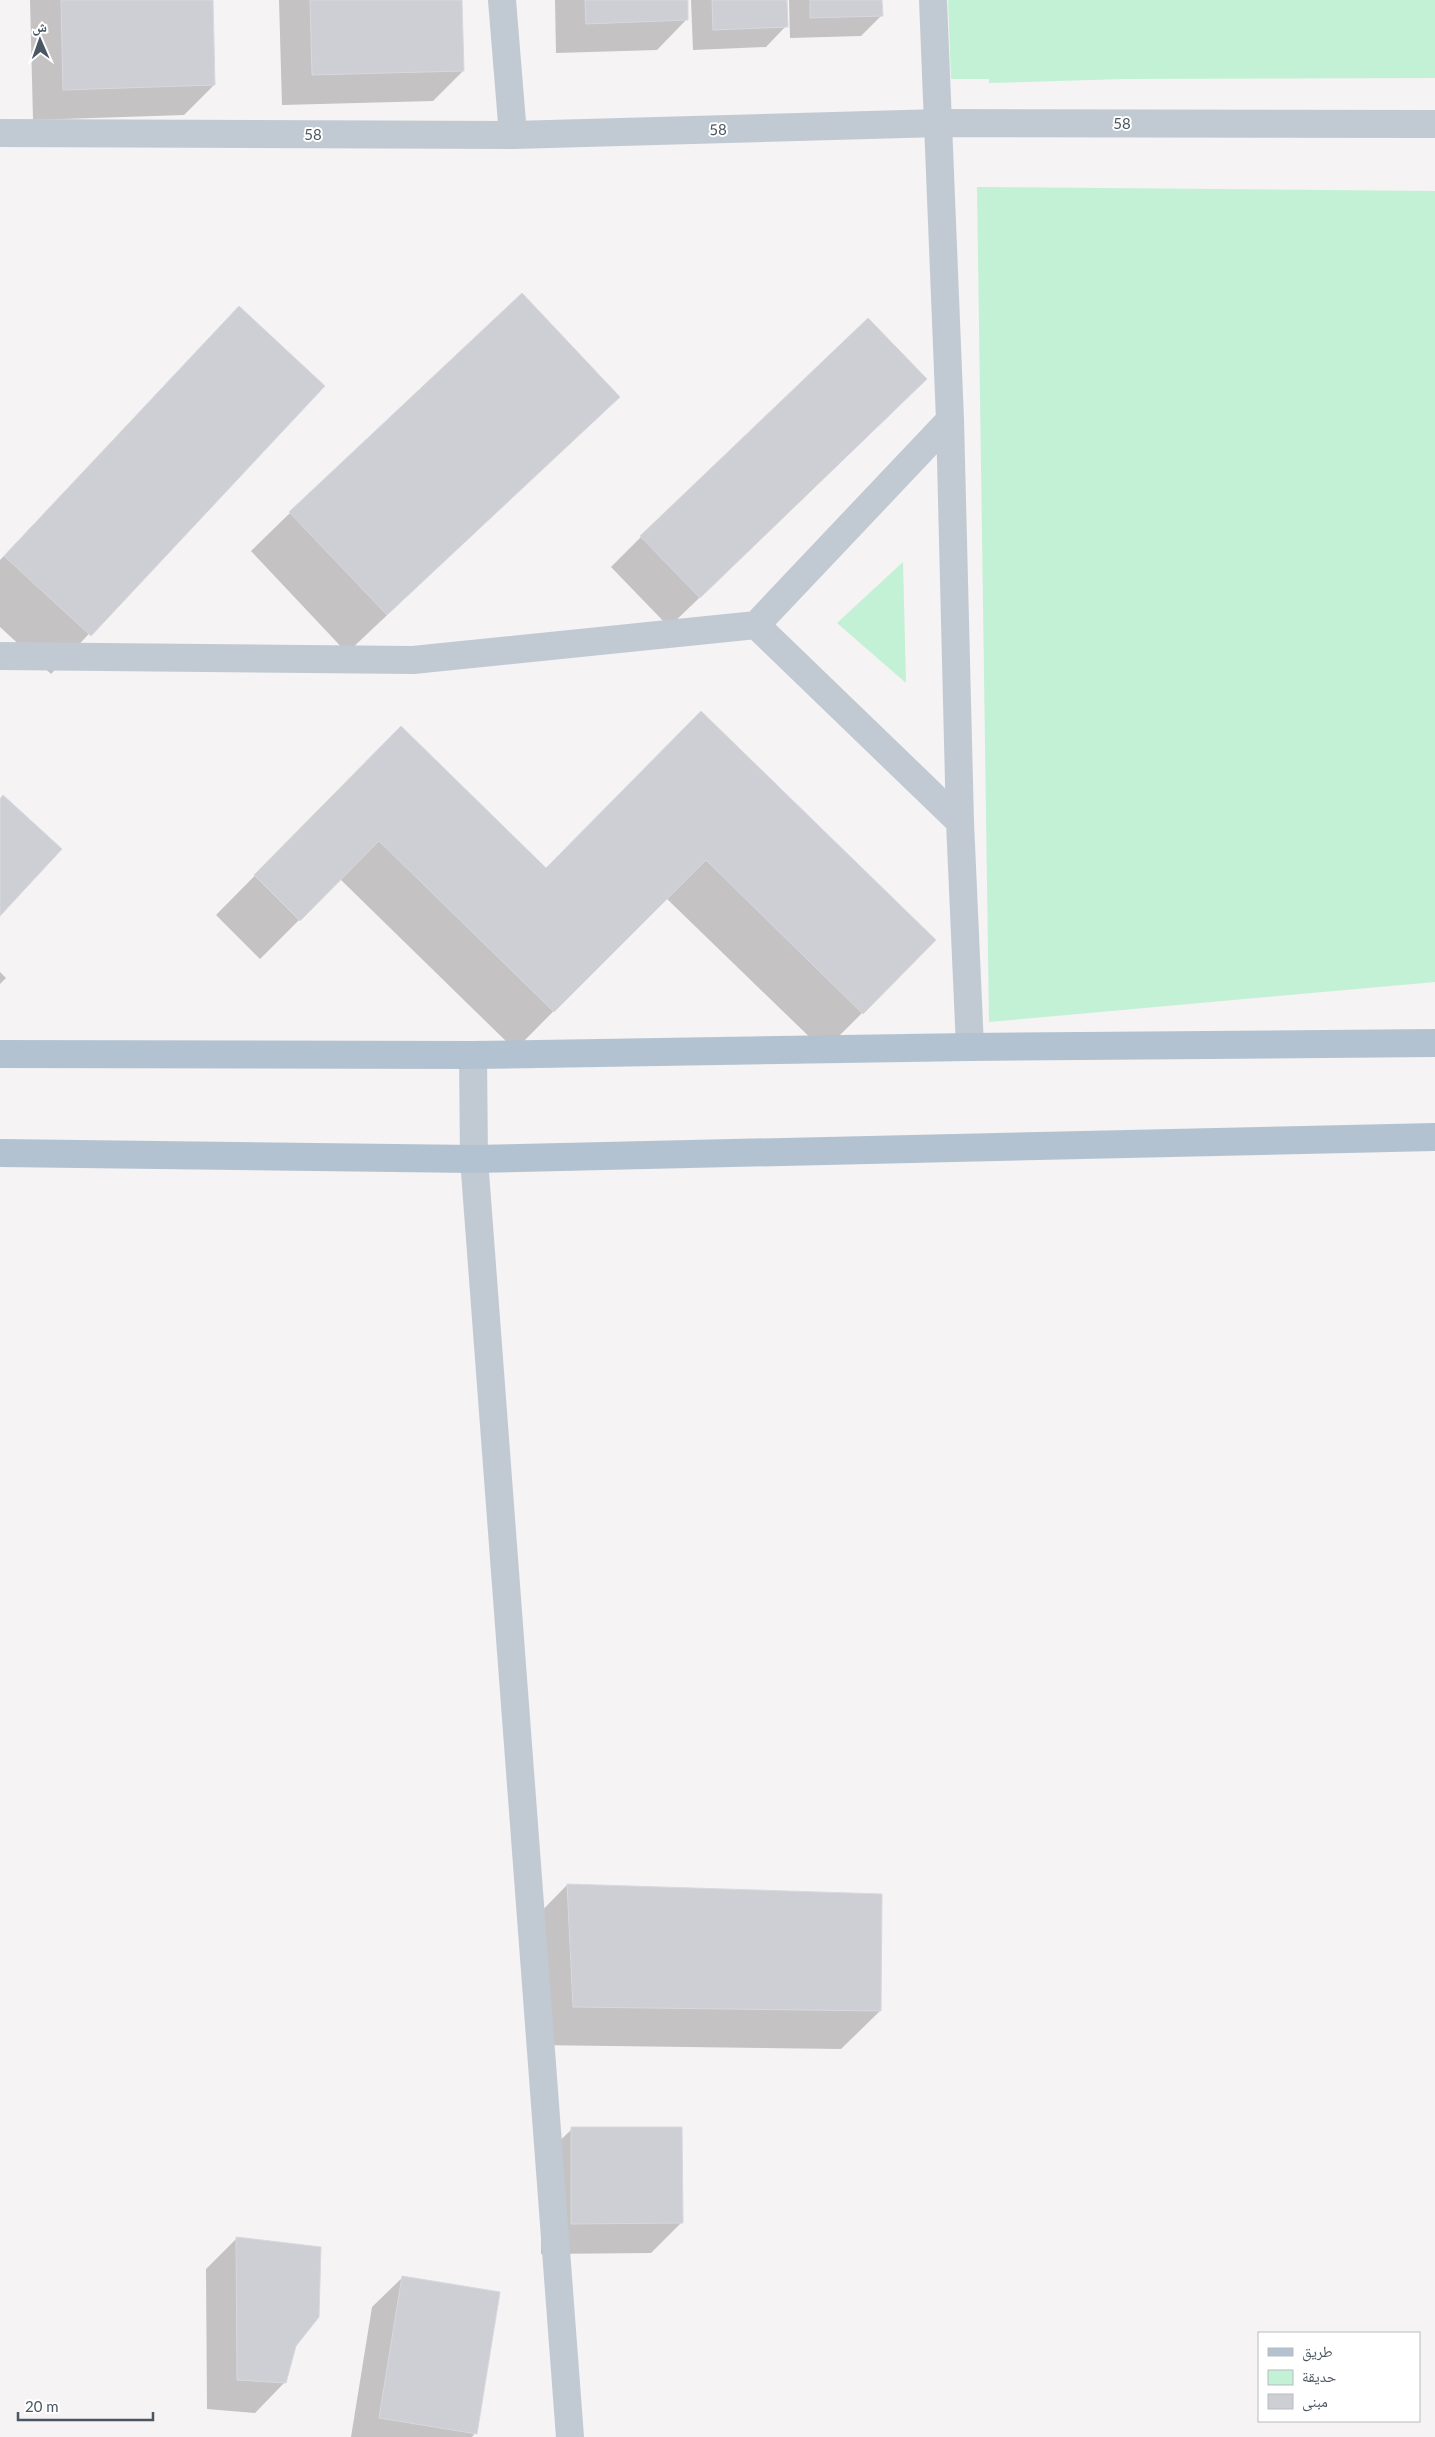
<svg xmlns="http://www.w3.org/2000/svg" width="1435" height="2437" viewBox="0 0 1435 2437" font-family="Lato,'Noto Naskh Arabic',sans-serif">
<rect width="100%" height="100%" fill="#f5f3f3"/>
<g fill="#c3f1d5">
<polygon points="948,0 1435,0 1435,78 1124,79 989,83 989,79 951,79"/>
<polygon points="977,187 1435,191 1435,982 989,1022"/>
<polygon points="903,562 906,683 837,623"/>
</g>
<g fill="#0003">
<polygon points="30,0 212,0 214,85 184,115 33,120"/>
<polygon points="279,0 461,0 463,71 433,101 282,105"/>
<polygon points="555,0 686,0 687,19 657,50 556,53"/>
<polygon points="691,0 785,0 786,26 766,47 693,50"/>
<polygon points="789,0 881,0 881,16 861,36 790,38"/>
<polygon points="239,308 323,386 51,674 0,627 0,560"/>
<polygon points="618,397 347,653 251,551 290,513"/>
<polygon points="895,410 669,627 611,567 641,537"/>
<polygon points="701,712 862,1013 824,1051 666,898 515,1050 340,879 260,959 216,915 401,728 545,870"/>
<polygon points="0,972 6,978 0,984"/>
<polygon points="567,1885 880,2011 841,2049 535,2045 529,1924"/>
<polygon points="572,2129 681,2223 651,2253 541,2254 541,2159"/>
<polygon points="236,2239 294,2345 285,2382 255,2413 207,2409 206,2269"/>
<polygon points="403,2277 475,2433 472,2437 351,2437 372,2307"/>
</g>
<g fill="#cdcfd5" stroke="#d7d9de">
<polygon points="61,0 213,0 215,85 63,90"/>
<polygon points="310,0 462,0 464,71 312,75"/>
<polygon points="585,0 688,0 688,20 586,24"/>
<polygon points="712,0 787,0 788,27 713,30"/>
<polygon points="810,0 882,0 883,16 810,18"/>
<polygon points="522,293 620,397 387,615 289,512"/>
<polygon points="239,306 325,386 91,636 4,556"/>
<polygon points="868,318 927,379 700,598 640,536"/>
<polygon points="701,711 936,940 863,1014 706,860 554,1012 379,841 300,921 254,875 401,726 546,868"/>
<polygon points="3,795 62,849 0,916 0,799"/>
<polygon points="567,1884 882,1894 881,2011 573,2007"/>
<polygon points="571,2127 682,2127 683,2223 571,2224"/>
<polygon points="236,2237 321,2247 319,2317 296,2346 286,2383 237,2380"/>
<polygon points="402,2276 500,2292 477,2434 379,2418"/>
</g>
<g fill="none" stroke-linecap="round" stroke-linejoin="round">
<g stroke="#c1cad2" stroke-width="28">
<polyline points="502,0 513,135"/>
<polyline points="0,133 513,135 940,123 1435,124"/>
<polyline points="950,420 960,822"/>
<polyline points="756,625 960,822 970,1047"/>
<polyline points="0,656 413,660 756,625 950,420 933,0"/>
<polyline points="473,1055 474,1159 570,2437"/>
</g>
<g stroke="#b3c2d1" stroke-width="28">
<polyline points="0,1054 473,1055 970,1047 1435,1043"/>
<polyline points="0,1153 474,1159 1435,1137"/>
</g>
</g>
<g text-anchor="middle" stroke-width="4" stroke-linejoin="round" paint-order="stroke">
<g font-size="15" fill="#4a5661" stroke="#fff">
<text x="1122" y="129">58</text>
<text transform="translate(718 130) rotate(-2)" y="5">58</text>
<text x="313" y="140">58</text>
</g>
</g>
<rect x="1258" y="2332" width="162" height="90" fill="#ffffff" stroke="#b7bbc0"/>
<rect x="1268" y="2348" width="25" height="8" fill="#b3c2d1" stroke="#b7bbc0"/>
<text x="1302" y="2357" font-size="15" fill="#4a5661">طريق</text>
<rect x="1268" y="2370" width="25" height="15" fill="#c3f1d5" stroke="#b7bbc0"/>
<text x="1302" y="2382" font-size="15" fill="#4a5661">حديقة</text>
<rect x="1268" y="2394" width="25" height="15" fill="#cdcfd5" stroke="#b7bbc0"/>
<text x="1302" y="2407" font-size="15" fill="#4a5661">مبنى</text>
<g transform="translate(40 40) rotate(358)" stroke="#ffffff" stroke-width="4" paint-order="stroke">
<path d="M0-4L9 19L0 12L-9 19Z" fill="#4a5661"/>
<text y="-8" font-size="14" font-weight="bold" text-anchor="middle" fill="#4a5661">ش</text>
</g>
<path d="M18 2412v8h135v-8" fill="none" stroke="#4a5661" stroke-width="2.5"/>
<text x="25" y="2412" font-size="15" fill="#4a5661" stroke="#ffffff" stroke-width="4" paint-order="stroke">20 m</text>
</svg>
